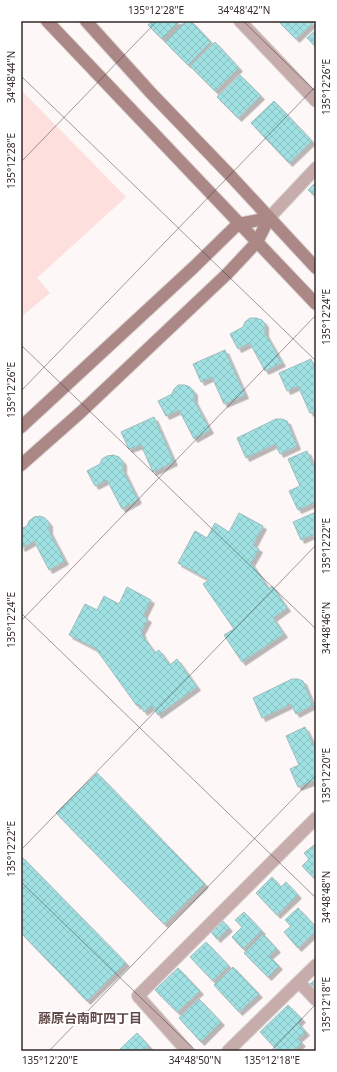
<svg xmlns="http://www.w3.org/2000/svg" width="337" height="1072" viewBox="0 0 337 1072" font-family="'Noto Sans','Noto Sans JP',sans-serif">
<defs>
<pattern id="building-cross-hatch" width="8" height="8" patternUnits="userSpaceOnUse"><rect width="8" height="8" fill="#a0e1e3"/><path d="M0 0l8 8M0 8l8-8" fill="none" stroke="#8ac1c3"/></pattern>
<filter id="shadow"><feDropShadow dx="3.5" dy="3.5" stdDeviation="0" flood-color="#0004"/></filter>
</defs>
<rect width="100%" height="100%" fill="#fdf7f7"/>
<polygon fill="#fddfdd" points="21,90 126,197 37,278 50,293 21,317"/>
<g fill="url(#building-cross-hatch)" stroke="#9ebbbc" filter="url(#shadow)">
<polygon points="152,21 180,21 162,39 148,25"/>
<polygon points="186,21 191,21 211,42 188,65 165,42"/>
<polygon points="278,21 315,21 296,39"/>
<polygon points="316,30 316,47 307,38"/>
<polygon points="215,42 239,68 215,91 190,66"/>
<polygon points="240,75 261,96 238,118 217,97"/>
<polygon points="274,101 312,141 289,163 251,123"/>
<polygon points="316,182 316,197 308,190"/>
<polygon points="250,318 256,318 262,320 265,324 265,333 282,363 265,371 250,343 238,349 230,334 243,327 245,322"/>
<polygon points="225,350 245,395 224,404 212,377 201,382 193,364"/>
<polygon points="311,359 316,370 316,411 310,413 298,386 287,391 279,373"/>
<polygon points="178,385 185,385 190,387 194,392 194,400 210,430 194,439 179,410 166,416 158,401 172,394 174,389"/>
<polygon points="154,417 174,462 153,472 141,445 129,449 121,432"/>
<polygon points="276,419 282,419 287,421 297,446 280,454 275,444 246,458 237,438"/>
<polygon points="307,451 316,471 316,502 298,510 289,491 300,486 288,459"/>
<polygon points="113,455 119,457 123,462 123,470 138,500 122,509 107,480 95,486 87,471 100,464 102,459 107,456"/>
<polygon points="316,512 316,543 312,535 301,540 293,522"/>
<polygon points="239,513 263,526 253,545 259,549 251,563 269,589 272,586 287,608 273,618 284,634 242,662 224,635 234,629 203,584 209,580 178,563 195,531 207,538 215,523 229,532"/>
<polygon points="40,516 45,518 49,523 49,531 65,561 49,570 34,541 22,548 21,547 21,529 27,526 29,521 34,517"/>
<polygon points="127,587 151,600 143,616 148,619 141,632 143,634 142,635 155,653 159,650 170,665 177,659 197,687 158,715 152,706 144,712 139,704 137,706 96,649 69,635 85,604 97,610 104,596 119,604"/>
<polygon points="292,679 298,679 303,681 313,705 296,714 291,704 262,718 253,698"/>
<polygon points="305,727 316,750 316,780 298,787 290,769 299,765 286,736"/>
<polygon points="97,773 205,884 164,924 56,813"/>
<polygon points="314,845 316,847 316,880 302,866 309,859 304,853"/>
<polygon points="21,856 126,963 87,1001 21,933"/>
<polygon points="272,877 281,887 286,882 298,895 277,915 256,893"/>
<polygon points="298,908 316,927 316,931 298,948 284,932 291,926 285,920"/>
<polygon points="244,912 262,931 243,949 232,937 242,927 235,920"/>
<polygon points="223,921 229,928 217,939 211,932"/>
<polygon points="263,934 277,949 269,956 279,966 268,977 244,953"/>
<polygon points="206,942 229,966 213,981 190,957"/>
<polygon points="233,967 259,994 239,1012 214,985"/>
<polygon points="178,968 200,991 177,1012 155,990"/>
<polygon points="316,979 316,990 310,984"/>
<polygon points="199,999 221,1022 201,1042 179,1018"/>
<polygon points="288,1005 302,1019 298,1023 306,1032 298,1039 302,1043 293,1051 278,1051 260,1032"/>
<polygon points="137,1033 149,1046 143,1051 118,1051"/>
</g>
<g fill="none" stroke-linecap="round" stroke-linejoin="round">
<defs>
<g id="street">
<polyline points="240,21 316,101"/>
<polyline points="269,218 316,168"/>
<polyline points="299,982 316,1000"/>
<polyline points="187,1051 138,996 316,818"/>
<polyline points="228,1051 316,965"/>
</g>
<g id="secondary">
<polyline points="47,21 316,304"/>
<polyline points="86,21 151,93 228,173 316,268"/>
<polyline points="21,427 194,267 238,224 269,218"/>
<polyline points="21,465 81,412 228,273 257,242 269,218"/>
</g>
</defs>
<use href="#street" stroke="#d9d2d2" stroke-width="14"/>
<use href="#secondary" stroke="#d9d2d2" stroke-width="14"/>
<use href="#street" stroke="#c6acab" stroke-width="12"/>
<use href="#secondary" stroke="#ab8785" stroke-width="12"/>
</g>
<path fill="none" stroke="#342929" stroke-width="1" stroke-opacity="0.45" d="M243,21L316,92M21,76L316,361M21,162L157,21M21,345L316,629M21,391L316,86M21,613L316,898M21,621L316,315M21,850L316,545M21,882L196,1051M49,1051L316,775M271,1051L316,1004"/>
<g text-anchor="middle" stroke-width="4" stroke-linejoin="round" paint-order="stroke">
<g font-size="13" font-weight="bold" fill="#614a48" stroke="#fff">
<text x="90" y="1023">藤原台南町四丁目</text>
</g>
</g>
<rect width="337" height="1072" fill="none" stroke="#ffffff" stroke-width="44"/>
<rect x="22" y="22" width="293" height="1028" fill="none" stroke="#342929" stroke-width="1.5"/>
<g font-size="10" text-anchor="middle" fill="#342929">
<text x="156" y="14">135°12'28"E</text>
<text x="244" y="14">34°48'42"N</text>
<text transform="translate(11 77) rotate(-90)" y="4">34°48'44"N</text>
<text transform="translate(326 87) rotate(-90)" y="4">135°12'26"E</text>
<text transform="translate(11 161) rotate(-90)" y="4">135°12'28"E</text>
<text transform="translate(326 317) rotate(-90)" y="4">135°12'24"E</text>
<text transform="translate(11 390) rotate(-90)" y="4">135°12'26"E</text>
<text transform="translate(326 546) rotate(-90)" y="4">135°12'22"E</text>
<text transform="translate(11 620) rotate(-90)" y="4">135°12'24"E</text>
<text transform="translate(326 628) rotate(-90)" y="4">34°48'46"N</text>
<text transform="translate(326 776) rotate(-90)" y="4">135°12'20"E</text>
<text transform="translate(11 849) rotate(-90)" y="4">135°12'22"E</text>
<text transform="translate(326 897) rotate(-90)" y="4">34°48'48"N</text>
<text transform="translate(326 1005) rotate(-90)" y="4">135°12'18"E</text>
<text x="50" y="1064">135°12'20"E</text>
<text x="195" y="1064">34°48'50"N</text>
<text x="272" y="1064">135°12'18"E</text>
</g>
</svg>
